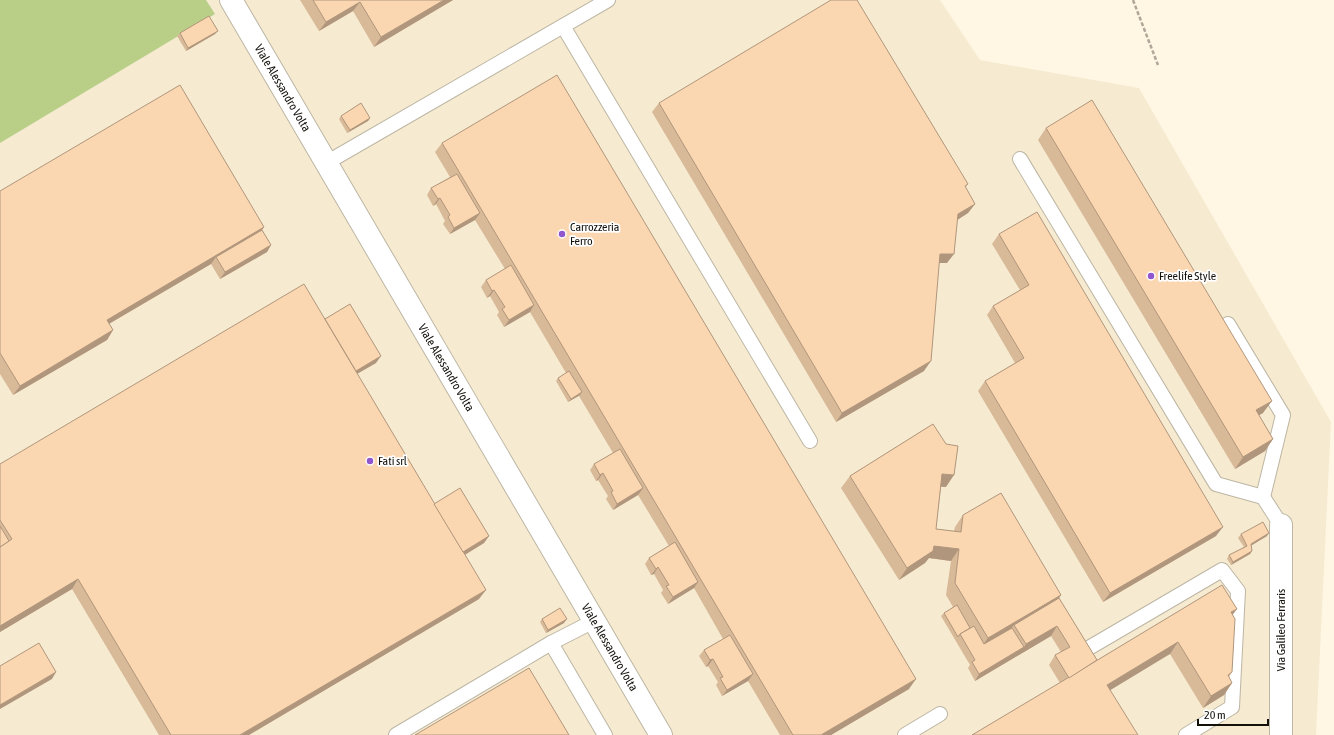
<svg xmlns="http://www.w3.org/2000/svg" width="1334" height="735" viewBox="0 0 1334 735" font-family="'Asap Condensed',sans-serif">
<rect width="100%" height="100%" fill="#fff7e4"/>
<polygon fill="#f6ebd1" points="0,0 940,0 980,60 1139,88 1331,422 1316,735 0,735"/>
<polygon fill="#b9cf87" points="0,0 206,0 215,14 0,143"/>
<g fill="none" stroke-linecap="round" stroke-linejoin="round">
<defs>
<g id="service">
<polyline points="563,26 810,441"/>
<polyline points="1020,159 1216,484 1263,497 1281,525"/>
<polyline points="326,163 608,0"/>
<polyline points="1228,324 1283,415 1263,497"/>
<polyline points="551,643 605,735"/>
<polyline points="1087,649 1222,570 1238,591 1232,707 1186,735"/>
<polyline points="396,735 551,643 594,621"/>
<polyline points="905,735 940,714"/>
</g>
<g id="minor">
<path id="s1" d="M231,0L661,735"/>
<polyline points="1281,525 1281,735"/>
</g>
</defs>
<use href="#service" stroke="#bdb6a4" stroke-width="16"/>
<use href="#minor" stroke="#bdb6a4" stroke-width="24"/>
<polyline stroke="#afa89a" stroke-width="2.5" stroke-dasharray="4 2" stroke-linecap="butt" points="1133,0 1158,65"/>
<use href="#service" stroke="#fff" stroke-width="14"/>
<use href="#minor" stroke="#fff" stroke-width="22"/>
</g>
<g fill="#d8b998">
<polygon points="300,0 453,0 374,47 353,11 319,31"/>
<polygon points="180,33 215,34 186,51 177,36"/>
<polygon points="659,103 968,184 965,188 975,204 968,213 957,220 947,263 939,263 924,371 836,422 652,112"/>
<polygon points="341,116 370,118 368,121 347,133 339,119"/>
<polygon points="1046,128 1263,413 1259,415 1273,439 1265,451 1235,469 1038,140"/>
<polygon points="442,143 909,689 831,735 780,735 748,681 722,696 716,685 718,682 708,666 706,667 699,656 704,650 723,639 694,588 668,604 661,593 663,590 654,574 651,575 645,564 649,558 669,546 638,495 613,510 606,499 608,496 598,480 596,481 590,470 594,464 613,453 579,396 568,402 556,381 558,378 566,373 530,312 504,327 497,315 499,312 490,296 487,298 481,287 486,280 505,269 475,220 450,234 443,224 445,221 436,204 433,206 427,195 431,188 450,177 435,152"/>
<polygon points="0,191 264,227 262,230 271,245 267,252 220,279 211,264 109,324 113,330 107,340 13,395 0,374"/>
<polygon points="999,234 1216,536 1103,602 978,391 985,381 1015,363 987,315 993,306 1020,290 992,244"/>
<polygon points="325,319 376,363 357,374 434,504 489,536 484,543 465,555 479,599 249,735 159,735 72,589 0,632 0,464"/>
<polygon points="933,424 946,487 941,487 936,529 954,531 955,527 963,515 1061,595 1059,598 1097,660 1233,615 1232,672 1229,677 1232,683 1224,695 1203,708 1170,654 1060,683 1049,665 1055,655 1061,652 1051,636 975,681 968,668 970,665 941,616 944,613 953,607 946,595 951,561 929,558 925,563 899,580 841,488 850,476"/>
<polygon points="1241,534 1267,536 1251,545 1252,551 1250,554 1231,565 1227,559 1229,555 1244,547 1238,538"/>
<polygon points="542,619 564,623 546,633 540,622"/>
</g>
<g fill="#b0967c">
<polygon points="444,0 453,0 374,47 381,37"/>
<polygon points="360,2 353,11 319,31 326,22"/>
<polygon points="218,31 215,34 186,51 188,48"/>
<polygon points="370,118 368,121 347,133 350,130"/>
<polygon points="440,198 436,204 433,206 438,199"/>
<polygon points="975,204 968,213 951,224 958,214"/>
<polygon points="480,213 475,220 450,234 454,228"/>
<polygon points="264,227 258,236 216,257 211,264 100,329 107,320"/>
<polygon points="271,245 267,252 220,279 225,272"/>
<polygon points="940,254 954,254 947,263 934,263"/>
<polygon points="494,290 490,296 487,298 492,291"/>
<polygon points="534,305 530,312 504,327 509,320"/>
<polygon points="113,330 107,340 13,395 20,386"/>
<polygon points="381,356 376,363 348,379 353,372"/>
<polygon points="931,361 924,371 836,422 842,413"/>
<polygon points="582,392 580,395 568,402 571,399"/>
<polygon points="1272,401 1263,413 1247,422 1256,410"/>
<polygon points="1273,439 1265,451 1235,469 1243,457"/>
<polygon points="603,473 598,480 596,481 600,475"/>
<polygon points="942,474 954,475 946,487 934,486"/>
<polygon points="643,488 638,495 613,510 617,504"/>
<polygon points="1223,527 1216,536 1103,602 1110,593"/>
<polygon points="1269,533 1267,536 1249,547 1251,544"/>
<polygon points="489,536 484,543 456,560 460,553"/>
<polygon points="934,546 959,549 951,561 929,558 925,563 899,580 907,568"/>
<polygon points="1252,551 1250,554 1231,565 1233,562"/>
<polygon points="658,567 654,574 651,575 656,569"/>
<polygon points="78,579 72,589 0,632 0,626"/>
<polygon points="698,582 694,588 668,604 673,597"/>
<polygon points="486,590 479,599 249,735 240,735"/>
<polygon points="1061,595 1053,607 1014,625 1007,634 979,650 988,638"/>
<polygon points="1237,609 1228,621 1231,612"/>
<polygon points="567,619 564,623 546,633 548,630"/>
<polygon points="1057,626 1051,636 975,681 979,674 1024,647 1026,644"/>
<polygon points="1178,642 1170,654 1099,697 1107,685"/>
<polygon points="713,659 708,666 706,667 710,660"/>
<polygon points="56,672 52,679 0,709 0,705"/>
<polygon points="753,674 748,681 722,696 727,690"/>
<polygon points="916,679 909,689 831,735 821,735"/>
<polygon points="1232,683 1224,695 1203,708 1211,696"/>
</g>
<g fill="#fbd7b1" stroke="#b0967c">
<polygon points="313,0 444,0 381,37 360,2 326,22"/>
<polygon points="831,0 857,0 968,184 965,186 975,204 958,214 954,254 940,254 931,361 842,413 659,103"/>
<polygon points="209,16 218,31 188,48 180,33"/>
<polygon points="557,75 916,679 821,735 793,735 442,143"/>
<polygon points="180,85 264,227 107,320 113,330 20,386 0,353 0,191"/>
<polygon points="1092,100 1272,401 1256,410 1273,439 1243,457 1046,128"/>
<polygon points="361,103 370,118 350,130 341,116"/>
<polygon points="457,174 480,213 454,228 448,217 450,215 440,198 438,199 431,188"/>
<polygon points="1037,212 1223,527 1110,593 985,381 1024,358 993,306 1029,285 999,234"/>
<polygon points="262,230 271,245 225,272 216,257"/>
<polygon points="511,265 534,305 509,320 502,309 505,307 494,290 492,291 486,280"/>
<polygon points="304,284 486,590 240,735 171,735 78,579 0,626 0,547 12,539 0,520 0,464"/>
<polygon points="350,304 381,356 356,371 325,319"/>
<polygon points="569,371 582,392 571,399 558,378"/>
<polygon points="933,424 946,444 958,446 954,475 942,474 936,529 961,532 963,515 1001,493 1061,595 988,638 955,583 959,549 934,546 933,551 907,568 850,476"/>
<polygon points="620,449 643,488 617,504 611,492 613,491 603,473 600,475 594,464"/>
<polygon points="460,488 489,536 463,552 434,504"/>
<polygon points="1263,522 1269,533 1251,544 1252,551 1233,562 1229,555 1247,546 1241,534"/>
<polygon points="0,526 9,541 0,547"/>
<polygon points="675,542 698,582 673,597 666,586 669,585 658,567 656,569 649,558"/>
<polygon points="1222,585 1237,609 1231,612 1235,619 1232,672 1228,675 1232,683 1211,696 1178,642 1107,685 1138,735 972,735 1071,676"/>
<polygon points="1059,598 1097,660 1069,678 1055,655 1070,647 1057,626 1026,644 1014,625"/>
<polygon points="957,605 970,628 960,634 958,637 944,613"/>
<polygon points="560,608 567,619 548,630 542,619"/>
<polygon points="974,626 984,644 1012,628 1024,647 979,674 972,662 975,660 960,634"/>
<polygon points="730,635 753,674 727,690 720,678 723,677 713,659 710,660 704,650"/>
<polygon points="39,643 56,672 0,705 0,666"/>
<polygon points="529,668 569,735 415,735"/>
</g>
<g fill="#9056cd" stroke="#fff" stroke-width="1.5">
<circle cx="562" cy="234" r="4"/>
<circle cx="1151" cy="276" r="4"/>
<circle cx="370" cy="461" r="4"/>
</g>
<g text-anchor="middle" stroke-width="3.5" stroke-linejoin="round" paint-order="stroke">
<g font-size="12" fill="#13100a" stroke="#fff">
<text dy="4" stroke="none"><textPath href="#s1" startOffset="102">Viale Alessandro Volta</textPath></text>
<text dy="4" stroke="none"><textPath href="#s1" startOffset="426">Viale Alessandro Volta</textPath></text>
<text transform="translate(1281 630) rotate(-90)" y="4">Via Galileo Ferraris</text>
<text dy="4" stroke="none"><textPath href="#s1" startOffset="750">Viale Alessandro Volta</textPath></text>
</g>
<g font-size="12" fill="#13100a" stroke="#fff" text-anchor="start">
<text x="570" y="231">Carrozzeria<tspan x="570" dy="14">Ferro</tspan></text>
<text x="1159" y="280">Freelife Style</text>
<text x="378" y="465">Fati srl</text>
</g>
</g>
<path d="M1198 719v6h70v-6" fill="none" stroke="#13100a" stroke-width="2"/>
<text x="1204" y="719" font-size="12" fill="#13100a" stroke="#ffffff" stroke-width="3" paint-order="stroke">20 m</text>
</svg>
